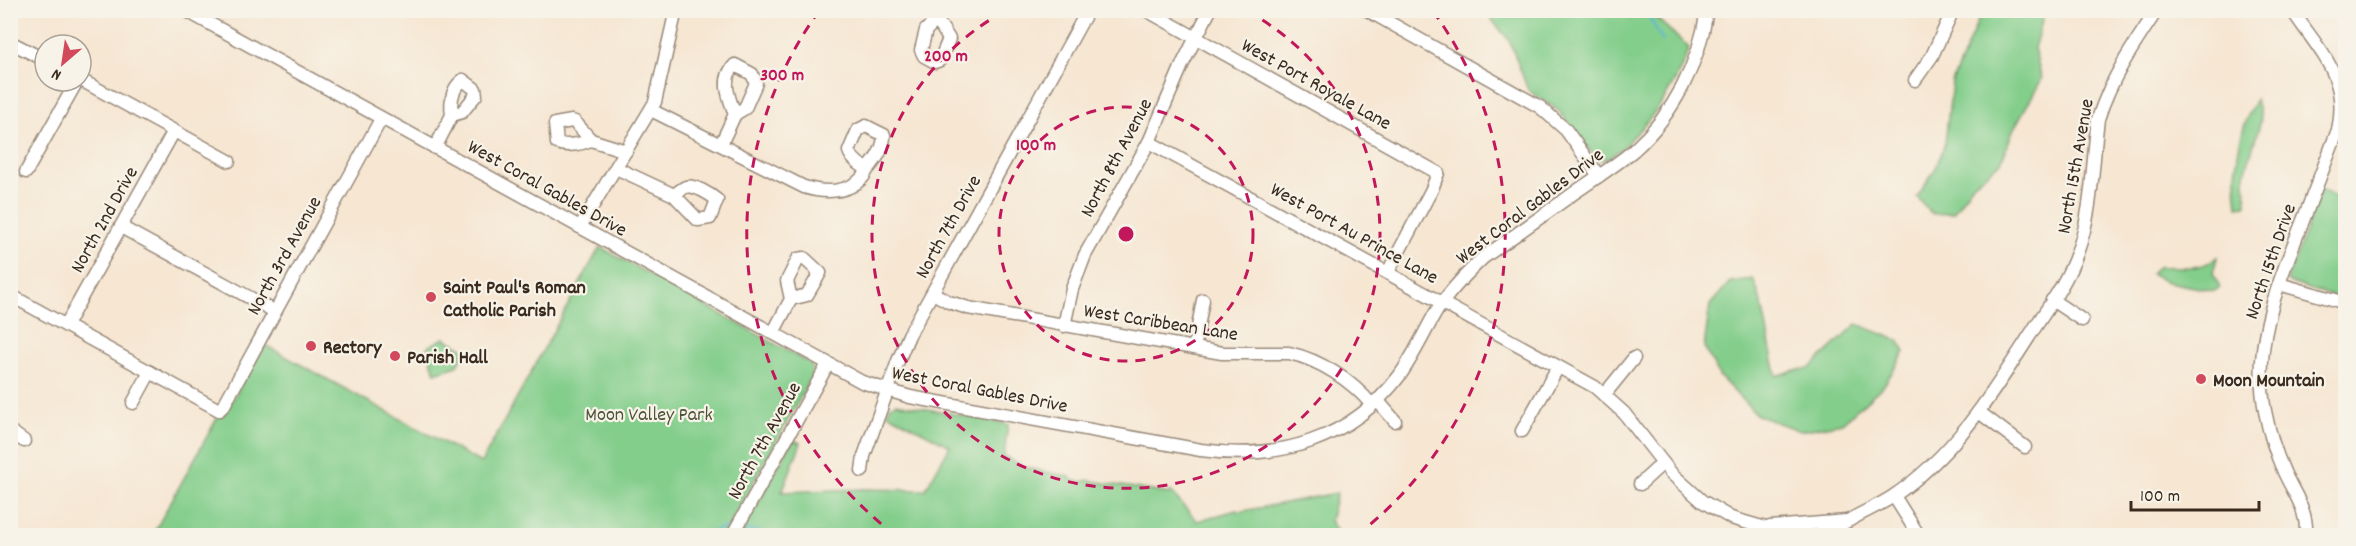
<svg xmlns="http://www.w3.org/2000/svg" width="2356" height="546" viewBox="0 0 2356 546" font-family="Dekko,sans-serif">
<rect width="100%" height="100%" fill="#f7f3e8"/>
<filter id="ink" filterUnits="userSpaceOnUse"><feTurbulence type="fractalNoise" baseFrequency=".0167" numOctaves="2"/><feDisplacementMap in="SourceGraphic" scale="12" xChannelSelector="R" yChannelSelector="G"/><feConvolveMatrix kernelMatrix="1 2 1 2 8 2 1 2 1" color-interpolation-filters="sRGB"/></filter>
<filter id="wash" filterUnits="userSpaceOnUse"><feTurbulence type="fractalNoise" baseFrequency=".008" numOctaves="4" result="noise"/><feDisplacementMap in="SourceGraphic" scale="24" xChannelSelector="R" yChannelSelector="G"/><feGaussianBlur stdDeviation="1.35" result="paint"/><feColorMatrix in="noise" values="0 0 0 0 0 0 0 0 0 0 0 0 0 0 0 0 0 1.4 0 .05"/><feComposite in="paint" operator="in"/></filter>
<g filter="url(#wash)">
<rect width="100%" height="100%" fill="#f6e6d2"/>
<g fill="#83ce8b" stroke="#5f7c54" stroke-width="1.5">
<path d="M1484,11H1651L1652,14L1689,48C1677,84 1658,112 1631,139C1623,147 1613,158 1601,160L1595,157L1559,111L1528,90L1509,40Z"/>
<polygon points="1982,11 2045,11 2034,48 2042,79 2013,130 2001,162 1973,184 1953,213 1932,214 1917,197 1935,170 1945,143 1952,82"/>
<path d="M2256,99L2261,120L2245,174L2246,205L2238,206C2233,170 2238,131 2256,99Z"/>
<polygon points="2321,190 2345,202 2345,300 2290,283 2287,280"/>
<polygon points="600,247 811,364 813,375 724,535 152,536 216,420 218,416 225,414 263,344 481,463"/>
<path d="M2217,257L2213,273L2220,287L2214,291L2164,281L2150,273L2158,267C2182,265 2197,273 2217,257Z"/>
<path d="M1753,279C1767,310 1767,344 1777,376L1794,370L1809,369L1857,324L1898,340L1905,352L1884,385L1842,423L1800,431L1757,415L1720,377L1704,347L1710,305L1730,282Z"/>
<polygon points="444,338 466,350 457,366 435,373 427,347"/>
<path d="M896,403L1008,424L1004,455C1026,472 1043,470 1070,477L1071,480L1082,482L1087,480L1170,494V491L1197,521L1237,510L1238,512L1337,493L1330,521L1340,535H741L793,440L801,443L782,492L863,489L925,490L950,446L887,413L890,406Z"/>
</g>
<g fill="none" stroke-linecap="round" stroke-linejoin="round">
<g stroke="#5ab0d6" stroke-width="2">
<polyline points="1645,10 1663,41"/>
<polyline points="741,529 786,536"/>
<polyline points="704,536 722,528 732,528"/>
<polyline points="1292,536 1302,536"/>
</g>
</g>
</g>
<g filter="url(#ink)">
<g fill="none" stroke-linecap="round" stroke-linejoin="round">
<defs>
<g id="minor">
<path d="M185,10L862,382L910,397L1201,450C1279,461 1351,440 1400,375C1414,355 1424,333 1436,312C1449,291 1466,274 1484,257C1514,236 1544,215 1574,193C1594,179 1615,166 1634,150C1674,114 1699,64 1707,10"/>
<polyline points="1146,10 1438,173 1432,189 1388,272"/>
<polyline points="1367,10 1540,107 1566,130 1599,176"/>
<path d="M2292,10C2319,51 2350,77 2338,130C2325,163 2313,196 2300,228C2277,287 2252,346 2265,411C2269,432 2275,452 2284,472C2294,494 2308,510 2306,536"/>
<polygon points="937,20 949,39 940,60 935,62 924,56 921,50 926,30"/>
<polyline points="10,42 45,60"/>
<path d="M735,65L752,74L756,83L745,108L735,114C729,98 720,79 735,65Z"/>
<polyline points="81,80 229,161"/>
<polyline points="1915,80 1932,56 1953,10"/>
<path d="M651,110L804,187C823,193 848,194 863,177C865,175 866,171 868,169C876,160 884,147 884,135L866,126L858,130L849,151C851,158 861,167 868,168"/>
<path d="M572,121L575,122L591,140C582,144 566,147 557,143L555,124Z"/>
<polyline points="591,140 626,151"/>
<polyline points="1149,142 1595,387 1624,413 1671,473 1702,501 1731,518 1793,536"/>
<polyline points="721,144 735,114"/>
<path d="M435,148L452,115C450,102 451,89 463,80L475,89L476,95L462,112L452,115"/>
<path d="M616,168L674,195L698,220L710,218L717,200C711,195 694,184 686,187C682,188 677,193 674,195"/>
<polyline points="26,172 77,81"/>
<polyline points="121,227 274,311"/>
<polyline points="580,227 655,102 676,10"/>
<polyline points="2279,284 2346,303"/>
<path d="M933,293L949,302L968,308L1194,348L1222,353H1289C1320,360 1351,380 1372,405"/>
<polyline points="10,295 219,410 224,405 381,119"/>
<polyline points="2052,300 2082,320"/>
<polyline points="66,325 174,131"/>
<polyline points="1064,326 1072,289 1085,255 1149,142 1183,63 1210,10"/>
<polyline points="773,333 791,299 787,281 798,259 804,258 820,273 807,295 791,299"/>
<polyline points="1194,348 1203,300"/>
<polyline points="1604,395 1634,358"/>
<polyline points="1377,400 1395,421"/>
<polyline points="133,403 150,372"/>
<polyline points="1979,412 2025,447"/>
<polyline points="10,431 24,441"/>
<polyline points="1522,431 1558,367"/>
<polyline points="862,471 864,456 898,361 909,335 1088,10"/>
<polyline points="1640,484 1663,463"/>
<polyline points="1894,496 1919,536"/>
<polyline points="1770,527 1847,521"/>
<polyline points="732,536 828,364"/>
<path d="M1816,536C1829,533 1836,527 1848,521C1863,512 1878,506 1892,497C1954,456 1993,393 2032,332C2048,307 2067,282 2077,253C2093,211 2092,164 2098,119C2111,78 2133,46 2157,10"/>
</g>
</defs>
<use href="#minor" stroke="#988878" stroke-width="15"/>
<use href="#minor" stroke="#fff" stroke-width="12"/>
</g>
</g>
<g fill="none" stroke="#c2185b" stroke-width="3" stroke-dasharray="10 8">
<circle cx="1126" cy="234" r="127"/>
<path d="M1247 11A254 254 0 1 1 1005 11"/>
<path d="M895 535A380 380 0 0 1 819 11M1433 11A380 380 0 0 1 1357 535"/>
</g>
<g fill="#d1495b" stroke="#f7f3e8" stroke-width="2">
<circle cx="431" cy="297" r="6"/>
<circle cx="311" cy="346" r="6"/>
<circle cx="395" cy="356" r="6"/>
<circle cx="2201" cy="379" r="6"/>
</g>
<g text-anchor="middle" stroke-width="4.5" stroke-linejoin="round" paint-order="stroke">
<g font-size="20" fill="#3b2a1e" stroke="#f7f3e8">
<text transform="translate(1317 83) rotate(29)" y="7">West Port Royale Lane</text>
<text transform="translate(1115 157) rotate(-62)" y="7">North 8th Avenue</text>
<text transform="translate(2074 166) rotate(-80)" y="7">North 15th Avenue</text>
<text transform="translate(548 187) rotate(29)" y="7">West Coral Gables Drive</text>
<text transform="translate(1529 205) rotate(-37)" y="7">West Coral Gables Drive</text>
<text transform="translate(103 219) rotate(-61)" y="7">North 2nd Drive</text>
<text transform="translate(947 226) rotate(-61)" y="7">North 7th Drive</text>
<text transform="translate(1355 232) rotate(29)" y="7">West Port Au Prince Lane</text>
<text transform="translate(283 255) rotate(-61)" y="7">North 3rd Avenue</text>
<text transform="translate(2269 261) rotate(-71)" y="7">North 15th Drive</text>
<text transform="translate(1161 321) rotate(9)" y="7">West Caribbean Lane</text>
<text transform="translate(980 388) rotate(11)" y="7">West Coral Gables Drive</text>
<text transform="translate(763 440) rotate(-61)" y="7">North 7th Avenue</text>
</g>
<g font-size="20" font-weight="bold" fill="#3b2a1e" stroke="#f7f3e8" text-anchor="start">
<text x="443" y="293">Saint Paul's Roman<tspan x="443" dy="23">Catholic Parish</tspan></text>
<text x="323" y="353">Rectory</text>
<text x="407" y="363">Parish Hall</text>
<text x="2213" y="386">Moon Mountain</text>
</g>
<g font-size="20" fill="#4d5339" stroke="#f7f3e8">
<text x="649" y="420">Moon Valley Park</text>
</g>
</g>
<circle cx="1126" cy="234" r="9" fill="#c2185b" stroke="#f7f3e8" stroke-width="3"/>
<g font-size="18" text-anchor="middle" font-weight="bold" fill="#c2185b" stroke="#f7f3e8" stroke-width="4.5" stroke-linejoin="round" paint-order="stroke">
<text x="946" y="61">200 m</text>
<text x="782" y="80">300 m</text>
<text x="1036" y="150">100 m</text>
</g>
<rect width="2356" height="546" fill="none" stroke="#f7f3e8" stroke-width="36"/>
<g transform="translate(63 63) rotate(209)"><circle r="28" fill="#f7f3e8" stroke="#aca397" stroke-width="1.5"/>
<path d="M0-4.5L10 22L0 15L-10 22Z" fill="#d1495b"/>
<text y="-9" font-size="16" font-weight="bold" text-anchor="middle" fill="#3b2a1e">N</text>
</g>
<path d="M2131 501v9h128v-9" fill="none" stroke="#3b2a1e" stroke-width="3"/>
<text x="2140" y="501" font-size="18" fill="#3b2a1e" stroke="#f7f3e8" stroke-width="4.5" paint-order="stroke">100 m</text>
</svg>
